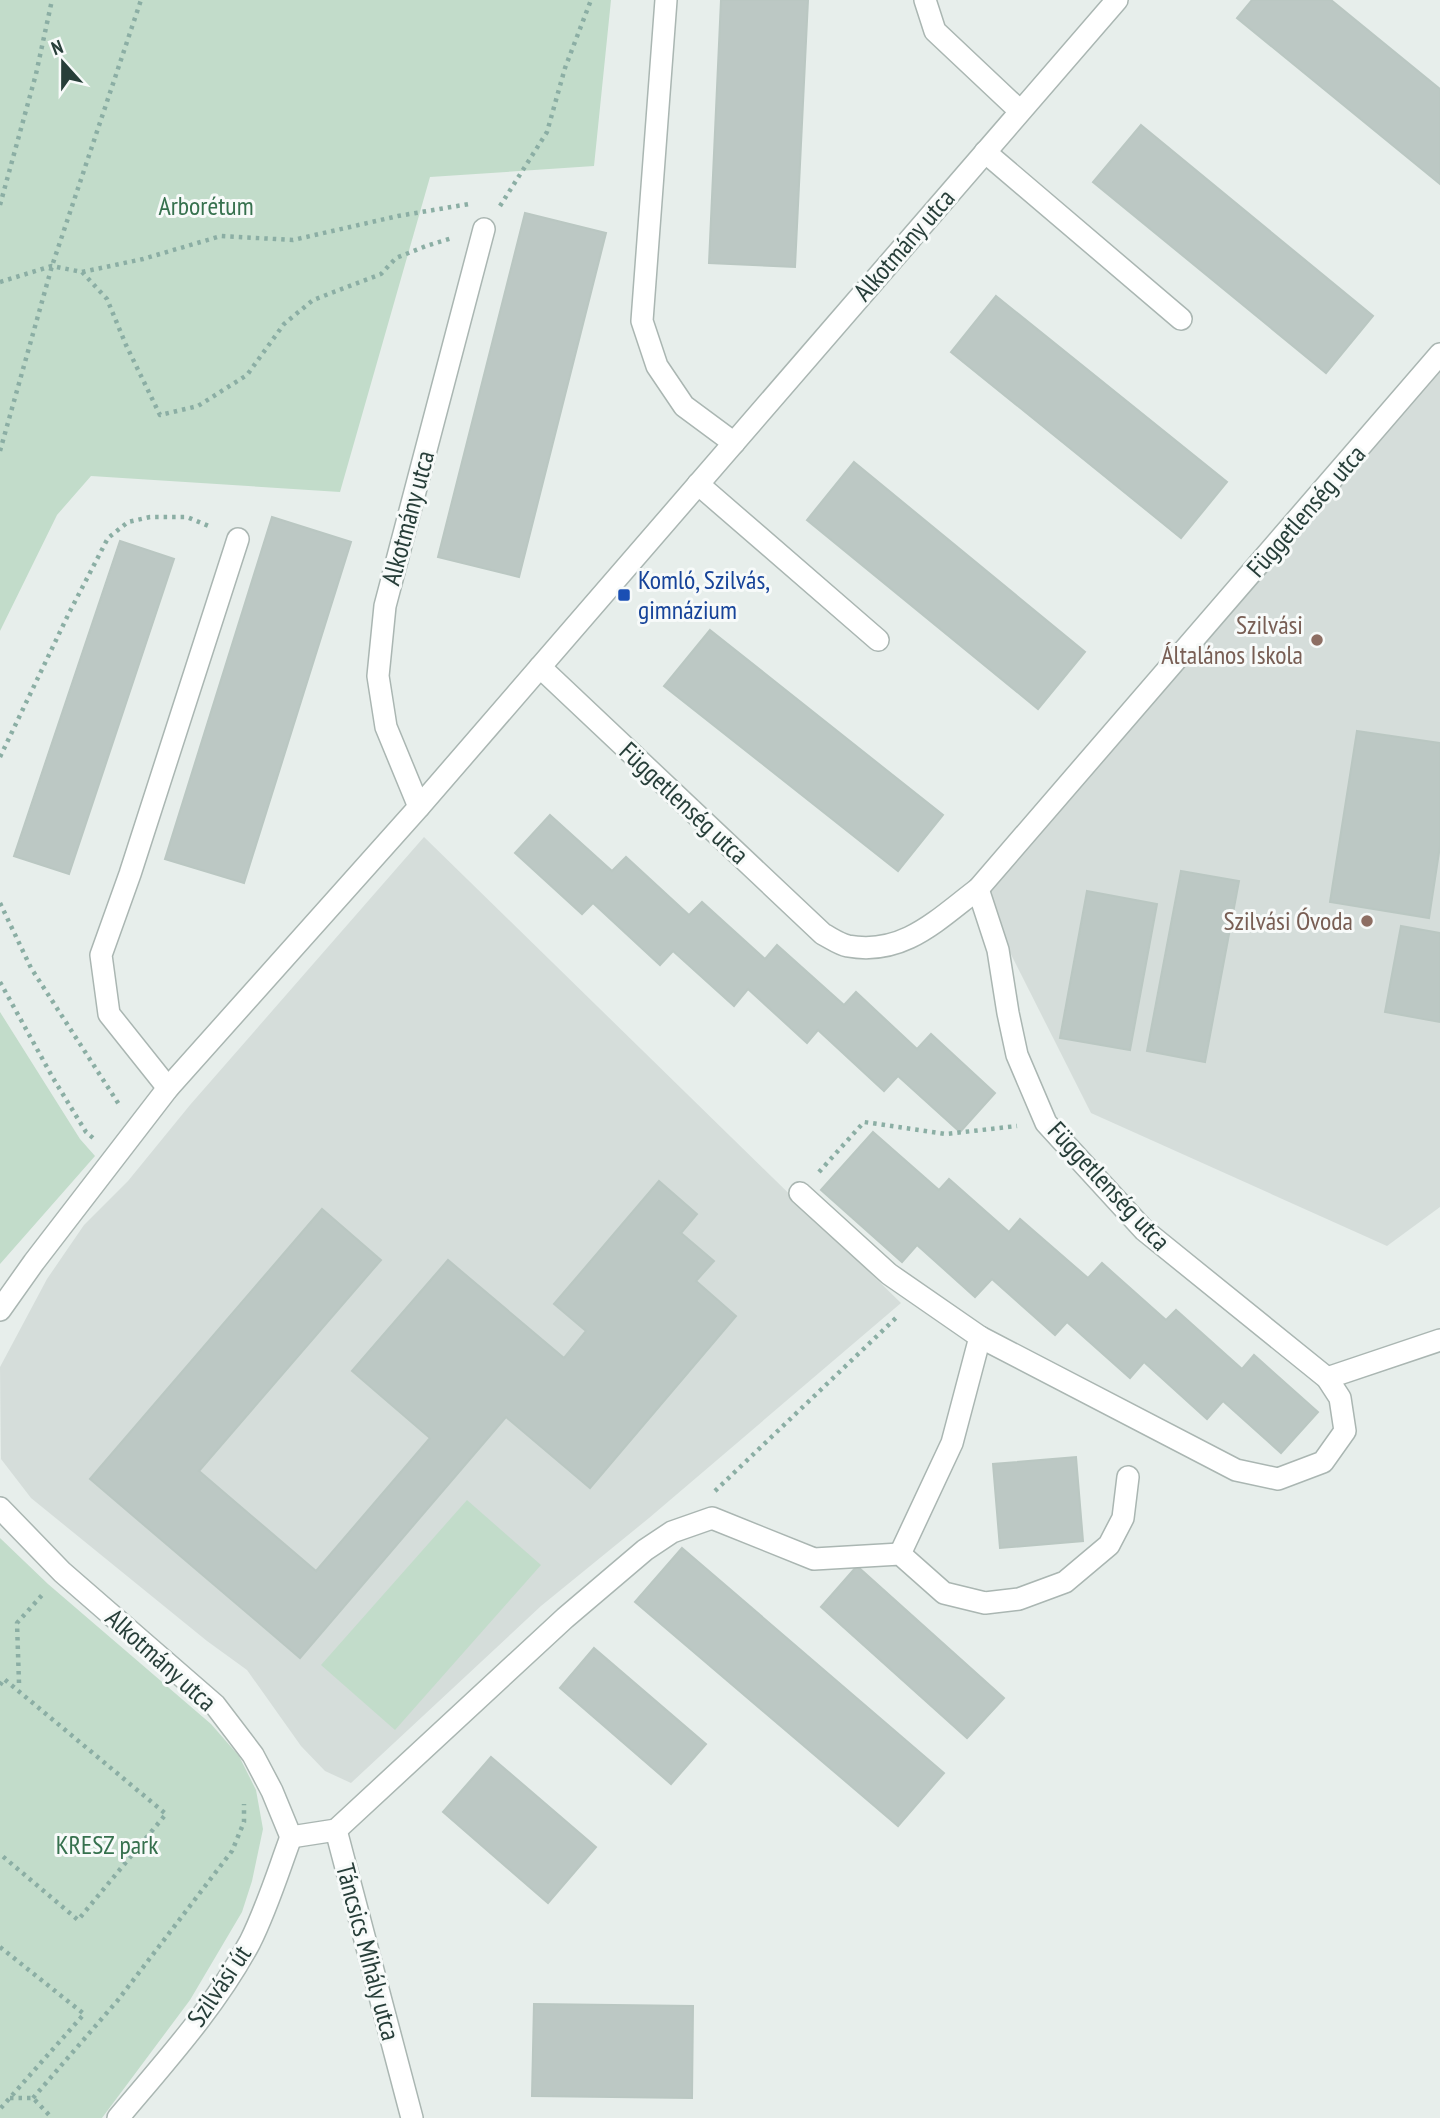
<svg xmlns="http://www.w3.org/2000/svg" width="1440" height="2118" viewBox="0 0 1440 2118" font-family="'PT Sans Narrow',sans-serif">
<rect width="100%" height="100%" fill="#e7eeeb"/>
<g fill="#d5ddda">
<polygon points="1440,354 1440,1207 1387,1246 1091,1113 978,889"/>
<polygon points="424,837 901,1303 649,1518 541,1606 351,1783 325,1771 301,1746 247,1670 207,1641 31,1498 1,1459 0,1367 47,1279 84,1225 128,1181 190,1105"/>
</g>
<g fill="#c2dcca">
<polygon points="0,0 611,0 594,166 430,177 340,492 91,476 57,515 0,631"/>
<polygon points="0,1012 80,1139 95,1156 0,1264"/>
<polygon points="467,1500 541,1565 395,1730 321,1665"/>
<polygon points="0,1538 48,1584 211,1724 239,1756 256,1790 263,1829 252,1881 242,1912 190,2000 102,2118 0,2118"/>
</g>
<g fill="#bcc8c4" stroke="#bac7c2" stroke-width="2">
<polygon points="721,0 808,0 795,267 709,263"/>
<polygon points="1252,0 1331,0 1440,89 1440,184 1237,18"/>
<polygon points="1141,125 1373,316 1326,373 1093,182"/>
<polygon points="525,213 606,233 519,577 438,557"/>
<polygon points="996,296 1227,482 1181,538 951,352"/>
<polygon points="854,462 1085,652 1038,709 807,520"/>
<polygon points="272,517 351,542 244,883 165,859"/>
<polygon points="120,541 174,559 69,874 14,856"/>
<polygon points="710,630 943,815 898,871 664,686"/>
<polygon points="1357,731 1440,743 1440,846 1429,918 1330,902"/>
<polygon points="550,815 612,871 626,857 689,915 702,902 765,959 777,945 844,1005 856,992 917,1049 931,1034 995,1093 960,1132 898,1076 884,1091 818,1030 807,1043 748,989 734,1006 673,951 660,965 593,903 582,914 515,853"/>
<polygon points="1181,871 1239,881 1205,1062 1147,1051"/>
<polygon points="1087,891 1157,904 1130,1050 1060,1038"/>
<polygon points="1401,926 1440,933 1440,1022 1385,1012"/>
<polygon points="873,1132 939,1190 949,1179 1009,1232 1020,1219 1088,1278 1102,1263 1166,1320 1176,1310 1242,1369 1254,1355 1318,1412 1281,1453 1223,1401 1207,1419 1144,1362 1130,1378 1067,1322 1055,1335 992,1279 975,1297 917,1245 902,1262 821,1190"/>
<polygon points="659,1181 697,1214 681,1233 714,1261 696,1281 736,1316 590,1488 506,1417 300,1658 90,1479 322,1209 381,1260 199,1471 316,1571 430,1438 352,1371 448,1260 564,1358 586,1331 554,1304"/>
<polygon points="1076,1457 1083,1541 1000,1548 993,1464"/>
<polygon points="682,1548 944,1773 898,1826 635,1602"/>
<polygon points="857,1566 1004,1698 967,1738 821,1607"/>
<polygon points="594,1648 706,1744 671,1784 560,1688"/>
<polygon points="491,1757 596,1847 548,1903 443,1812"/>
<polygon points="534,2004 693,2006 692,2098 532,2096"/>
</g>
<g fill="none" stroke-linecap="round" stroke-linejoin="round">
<defs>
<g id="street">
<polyline points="666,0 642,321 657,366 684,406 734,443"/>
<polyline points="925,0 935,31 1020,111"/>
<polyline points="985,152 1181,319"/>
<polyline points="698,484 878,640"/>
<path d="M540,667L823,934C831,938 839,944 848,946C903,956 937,920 978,889L1440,354"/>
<polyline points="419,807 386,727 378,676 385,606 484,229"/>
<polyline points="168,1088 109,1014 101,955 130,874 238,539"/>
<polyline points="800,1193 889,1274 980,1337 1236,1470 1278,1479 1323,1462 1345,1431 1340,1398 1327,1378 1144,1230 1046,1123 1017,1055 1008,1013 998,950 978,889"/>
<polyline points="0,1310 34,1262 168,1088 419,807 1117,0"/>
<polyline points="1327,1378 1440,1340"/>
<polyline points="0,1508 62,1572 215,1705 253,1755 272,1791 291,1837"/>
<polyline points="900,1554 952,1443 980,1337"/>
<polyline points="336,1830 565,1618 645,1550 672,1532 712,1518 814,1559 900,1554 944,1593 985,1603 1019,1599 1065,1582 1109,1545 1123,1518 1128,1477"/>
<polyline points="291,1837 336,1830 412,2118"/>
<path d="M118,2118C165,2062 216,2006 250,1942C267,1908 278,1872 291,1837"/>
</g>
</defs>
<use href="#street" stroke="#aab6b2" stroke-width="24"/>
<g stroke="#8baea4" stroke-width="4.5" stroke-dasharray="3.5 5" stroke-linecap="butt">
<polyline points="0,205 36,74 52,0"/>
<polyline points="500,206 547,132 565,68 591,0"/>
<polyline points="82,272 143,259 221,236 293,240 398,216 469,204"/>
<polyline points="0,282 52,266 82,272 107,299 126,345 160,415 198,406 247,375 284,324 313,300 381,274 396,258 426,246 452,238"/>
<polyline points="0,451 52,266 141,0"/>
<polyline points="0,757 69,613 108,538 128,522 150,517 187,517 211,527"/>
<polyline points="0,903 31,968 120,1106"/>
<polyline points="0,982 53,1078 86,1132 93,1138"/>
<polyline points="819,1172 864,1122 946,1134 1017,1126"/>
<polyline points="715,1491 899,1315"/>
<polyline points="19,1683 17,1623 43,1594"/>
<polyline points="0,1685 4,1679 166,1814 78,1920 0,1854"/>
<polyline points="0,1947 84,2014 0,2109"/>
<polyline points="10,2098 33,2098 52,2118"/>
<polyline points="33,2098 118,2000 232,1851 244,1822 244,1804"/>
</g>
<use href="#street" stroke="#fff" stroke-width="21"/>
</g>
<rect fill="#1a4fb4" stroke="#f7faf9" stroke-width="2.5" x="617" y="588" width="14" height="14" rx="3.5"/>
<g fill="#8d6e63" stroke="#f7faf9" stroke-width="2.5">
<circle cx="1317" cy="640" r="7"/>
<circle cx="1367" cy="921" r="7"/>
</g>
<g text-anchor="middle" stroke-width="6" stroke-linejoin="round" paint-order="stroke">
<g font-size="26" fill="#36714e" stroke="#f7faf9">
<text x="206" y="215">Arborétum</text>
<text x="107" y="1854">KRESZ park</text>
</g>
<g font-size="26" fill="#273e39" stroke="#f7faf9">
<text transform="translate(904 245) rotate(-49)" y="9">Alkotmány utca</text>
<text transform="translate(1306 511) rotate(-49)" y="9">Függetlenség utca</text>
<text transform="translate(408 518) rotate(-75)" y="9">Alkotmány utca</text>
<text transform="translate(684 803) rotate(43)" y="9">Függetlenség utca</text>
<text transform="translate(1109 1186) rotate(47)" y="9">Függetlenség utca</text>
<text transform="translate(161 1660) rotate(42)" y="9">Alkotmány utca</text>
<text transform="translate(368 1952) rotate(75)" y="9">Táncsics Mihály utca</text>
<text transform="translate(219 1986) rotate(-56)" y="9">Szilvási út</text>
</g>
<g font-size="26" fill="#164399" stroke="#f7faf9" text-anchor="start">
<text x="638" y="589">Komló, Szilvás,<tspan x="638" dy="30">gimnázium</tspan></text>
</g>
<g font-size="26" fill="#785e54" stroke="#f7faf9" text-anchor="end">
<text x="1303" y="634">Szilvási<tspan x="1303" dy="30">Általános Iskola</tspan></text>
<text x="1353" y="930">Szilvási Óvoda</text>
</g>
</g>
<g transform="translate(63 63) rotate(339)" stroke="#f7faf9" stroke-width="5" paint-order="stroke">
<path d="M0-5L12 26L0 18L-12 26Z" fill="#273e39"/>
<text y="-10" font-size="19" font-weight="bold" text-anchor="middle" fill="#273e39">N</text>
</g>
</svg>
